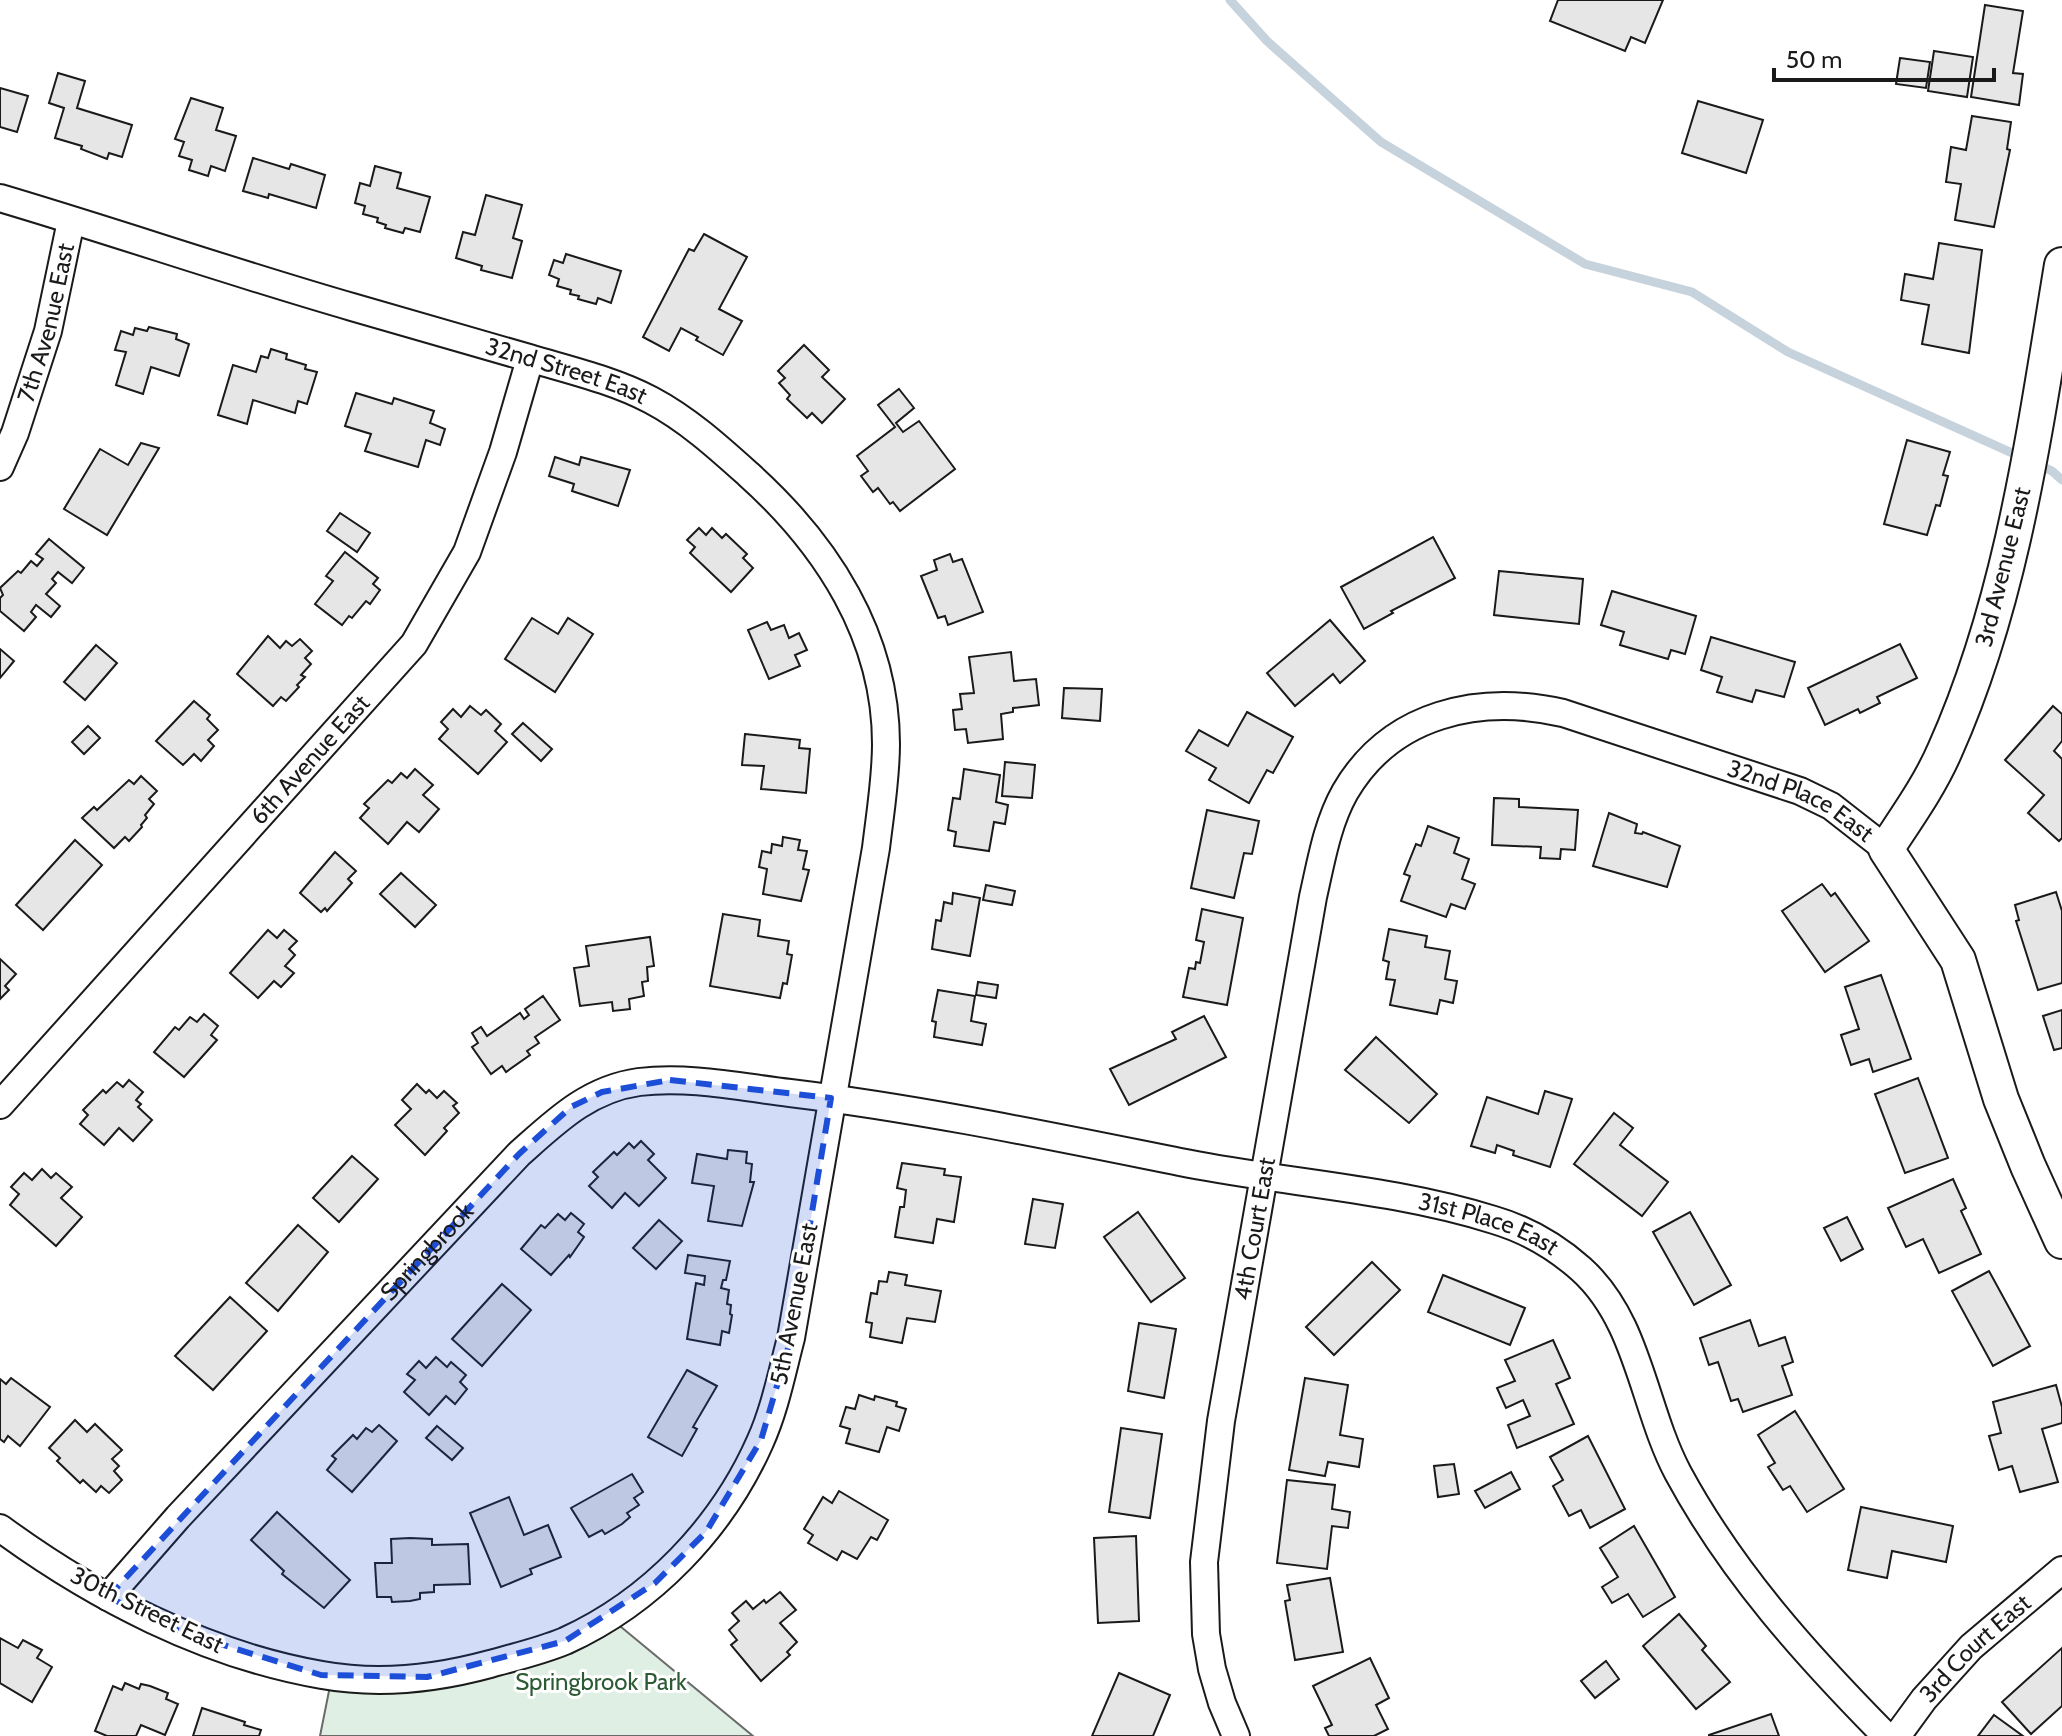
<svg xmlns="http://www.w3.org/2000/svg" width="2062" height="1736" viewBox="0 0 2062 1736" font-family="Cabin,sans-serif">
<rect width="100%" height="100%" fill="#fff"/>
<polygon fill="#e0efe3" stroke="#6a6a6a" stroke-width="2" points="609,1617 753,1736 320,1736 332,1676 392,1680"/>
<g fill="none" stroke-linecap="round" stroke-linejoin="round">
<polyline stroke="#c6d2dc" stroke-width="9" points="1230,0 1267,41 1381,142 1585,264 1692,292 1788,352 2052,471 2062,480"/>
</g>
<g fill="#e6e6e6" stroke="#1a1a1a" stroke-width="2">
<polygon points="1558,0 1663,0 1645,43 1631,37 1625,51 1550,21"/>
<polygon points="1985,5 2023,11 2013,73 2023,74 2019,105 1971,97"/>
<polygon points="1934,51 1973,57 1967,97 1928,91"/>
<polygon points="1900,58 1930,62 1926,88 1896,84"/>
<polygon points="58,73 85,81 77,108 132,125 122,157 109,153 107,159 81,149 82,146 55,138 64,108 49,103"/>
<polygon points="0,88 28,96 17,132 0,127"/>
<polygon points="191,98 223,108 216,130 236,136 225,171 211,166 208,176 189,170 192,160 179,156 184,142 175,139"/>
<polygon points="1698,101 1763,120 1746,173 1682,153"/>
<polygon points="1972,116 2011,122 2007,149 2010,150 1994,227 1955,220 1961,184 1946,182 1951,147 1966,150"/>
<polygon points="253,158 289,169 291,164 325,175 316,208 269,194 268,198 243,191"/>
<polygon points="375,166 401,173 397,188 430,197 420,232 405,228 403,233 385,228 386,225 377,222 378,218 363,214 365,206 355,203 360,183 370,186"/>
<polygon points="486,195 522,205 513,238 522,241 512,278 481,270 482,266 456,258 463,232 475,235"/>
<polygon points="704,234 747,257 719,309 742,321 723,355 696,340 698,337 681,328 669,351 643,337 689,249 694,251"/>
<polygon points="1939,243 1982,250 1969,353 1922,344 1929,305 1901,300 1905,274 1933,279"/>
<polygon points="566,254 621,271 611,303 598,298 596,304 578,299 579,296 570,294 571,290 557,286 559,279 549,275 554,260 563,263"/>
<polygon points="149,327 177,334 176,339 189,344 179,376 151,367 143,394 116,385 126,352 115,350 121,331 133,335 135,328 147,331"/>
<polygon points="804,345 829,370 822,377 845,399 822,423 812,413 807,418 787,399 790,395 779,383 785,378 778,371"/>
<polygon points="271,349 287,354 286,359 306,365 305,369 317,372 307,404 298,401 295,413 253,400 247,424 218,415 233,365 256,372 261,356 268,358"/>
<polygon points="899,389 914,408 896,423 903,432 919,421 955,469 900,511 893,502 890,504 878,488 873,492 861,476 868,471 857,456 895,427 878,405"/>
<polygon points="356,393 392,404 394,398 434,411 430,423 445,429 440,445 426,440 418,467 365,451 371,434 345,426"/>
<polygon points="1907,440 1950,452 1943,475 1948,476 1940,506 1936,505 1927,535 1884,524"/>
<polygon points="141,443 159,448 107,535 64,509 100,449 128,465"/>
<polygon points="555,457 579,465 581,457 630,470 618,506 572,491 574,484 549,476"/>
<polygon points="340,513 370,533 357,552 327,531"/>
<polygon points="699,528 706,535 712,528 722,538 726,534 747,554 743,558 753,568 731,592 690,553 695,547 687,540"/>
<polygon points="1433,537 1455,578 1391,611 1393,613 1364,629 1341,587"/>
<polygon points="49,539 84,568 72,583 58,572 52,579 56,583 46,594 60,606 51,617 36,605 31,612 36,617 24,631 0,611 0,598 3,595 0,588 18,571 21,573 31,561 37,566 43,559 36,554"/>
<polygon points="345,552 378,578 373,584 380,590 370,604 366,601 352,618 349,616 342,625 315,604 333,581 326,576"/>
<polygon points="950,554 953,562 962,559 983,612 948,625 945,616 938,618 921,576 937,570 934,560"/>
<polygon points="1499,571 1583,579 1579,624 1494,615"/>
<polygon points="1612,591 1696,616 1685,654 1671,650 1668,659 1620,645 1624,632 1601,625"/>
<polygon points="532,618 558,634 568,618 593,634 555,692 505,659"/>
<polygon points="1330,620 1365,661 1340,683 1333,674 1295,706 1267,673"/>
<polygon points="767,622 771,630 784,625 789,638 799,633 807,650 795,655 800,666 769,679 748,630"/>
<polygon points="268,636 280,648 286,641 292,646 300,639 312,651 305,658 311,664 301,675 305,677 297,685 299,687 286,701 281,697 273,706 237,674"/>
<polygon points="1711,637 1795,662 1784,697 1756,690 1752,702 1717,692 1722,677 1701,670"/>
<polygon points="1900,644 1917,678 1877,697 1880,703 1860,713 1858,709 1825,725 1808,688"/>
<polygon points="96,645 117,663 85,700 64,682"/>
<polygon points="0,649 14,661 0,678"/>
<polygon points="1011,652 1014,681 1036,679 1039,705 1013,708 1013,712 1001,714 1003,739 968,743 966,729 955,730 953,710 962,709 960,694 974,693 969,657"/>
<polygon points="1064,688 1102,689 1100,721 1062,718"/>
<polygon points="194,701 210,715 207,719 218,730 208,740 214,746 201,761 194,754 183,765 156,741"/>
<polygon points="470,706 481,715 486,710 501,724 495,731 507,742 478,774 439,739 448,729 441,722 453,709 461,717"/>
<polygon points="2053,706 2062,714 2062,741 2054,751 2062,759 2062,838 2059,841 2028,813 2044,795 2005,760"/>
<polygon points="1247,712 1293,737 1273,773 1267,770 1249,803 1209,780 1216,768 1186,751 1199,730 1228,746"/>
<polygon points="523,723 552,749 541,761 512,734"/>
<polygon points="88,726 100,738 84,754 72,742"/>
<polygon points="745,734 800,740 799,748 810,749 806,793 761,789 764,766 742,765"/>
<polygon points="1005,762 1035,765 1032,798 1002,796"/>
<polygon points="415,769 433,785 423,795 439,809 419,832 407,822 388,844 360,818 369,808 364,804 388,780 392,783 401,773 407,778"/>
<polygon points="964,769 1000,775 996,802 1008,805 1005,824 994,822 989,851 954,846 956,832 948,830 953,798 960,799"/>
<polygon points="141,776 157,791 149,799 154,804 145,815 147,818 141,825 142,827 129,841 125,837 114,848 82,818 94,807 97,810 129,780 134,784"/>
<polygon points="1494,798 1519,799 1519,807 1578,810 1575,850 1561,849 1560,859 1540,858 1541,847 1492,845"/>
<polygon points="1207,810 1259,821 1252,854 1244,853 1234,898 1191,888"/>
<polygon points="1609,813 1637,824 1635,833 1642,834 1643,832 1680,846 1667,887 1593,866"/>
<polygon points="1428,826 1459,838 1454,853 1469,859 1462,879 1475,884 1465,909 1451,904 1446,917 1401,901 1410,876 1404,874 1416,844 1421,846"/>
<polygon points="783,837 800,840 798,850 807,851 803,869 809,870 801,901 763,894 767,869 759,867 762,851 771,853 772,844 782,846"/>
<polygon points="75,840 102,865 43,930 16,905"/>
<polygon points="335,852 356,871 348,879 352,883 327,911 325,908 321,912 300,893"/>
<polygon points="401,873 436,905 415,927 380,894"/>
<polygon points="1822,884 1831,896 1835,893 1869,941 1825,972 1782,911"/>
<polygon points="986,885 1015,891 1012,905 983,900"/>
<polygon points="2056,892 2062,911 2062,983 2038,990 2016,921 2019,920 2015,905"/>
<polygon points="953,893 980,898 970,956 932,949 936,920 941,921 944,902 952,904"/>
<polygon points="1202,909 1243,918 1227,1005 1183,997 1189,968 1195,969 1196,962 1200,963 1204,942 1196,940"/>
<polygon points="723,914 760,920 758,936 789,941 787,954 792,955 787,984 783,983 780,998 710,986"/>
<polygon points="1389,929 1427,936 1425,947 1450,951 1445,979 1457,981 1453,1003 1440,1000 1437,1014 1390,1005 1395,980 1386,979 1389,962 1383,960"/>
<polygon points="268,930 277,938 284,930 297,941 289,949 295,955 285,966 294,973 281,987 274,981 258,998 230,973"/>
<polygon points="650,937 654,966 647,967 648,981 642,982 644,996 629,999 630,1009 613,1011 612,1002 580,1006 574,968 589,966 586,946"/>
<polygon points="0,959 16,974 5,986 9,990 0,999"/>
<polygon points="1881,975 1911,1059 1873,1072 1869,1059 1851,1065 1841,1035 1859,1029 1845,987"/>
<polygon points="978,982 998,985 996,998 976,995"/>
<polygon points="938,990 975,996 971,1021 986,1024 982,1045 934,1037 936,1022 932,1021"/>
<polygon points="543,996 560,1020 535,1037 539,1043 527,1051 530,1055 506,1072 502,1066 491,1074 472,1047 478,1043 472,1033 481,1027 487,1036 520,1013 524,1019 529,1015 525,1009"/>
<polygon points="2062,1010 2062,1048 2054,1050 2043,1016"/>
<polygon points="204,1014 218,1026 211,1035 217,1040 184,1077 154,1052 175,1027 179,1030 190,1017 197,1022"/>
<polygon points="1204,1016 1226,1057 1129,1105 1110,1069 1176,1039 1172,1032"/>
<polygon points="1376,1037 1437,1094 1409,1123 1345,1070"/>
<polygon points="1918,1078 1948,1158 1905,1173 1875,1094"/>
<polygon points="129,1080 143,1092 136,1100 141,1104 138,1107 152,1120 133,1141 119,1128 104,1145 80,1124 88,1115 83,1110 103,1090 106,1093 117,1082 123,1087"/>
<polygon points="417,1084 426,1093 429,1090 437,1098 444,1091 457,1103 453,1106 459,1113 444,1128 447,1131 425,1155 395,1125 411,1109 402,1100"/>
<polygon points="1545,1091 1572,1099 1550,1167 1513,1155 1514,1151 1497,1145 1495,1153 1471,1146 1487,1097 1538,1114"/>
<polygon points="1614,1113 1633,1128 1620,1145 1668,1182 1642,1216 1574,1164"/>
<polygon points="641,1141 654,1154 648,1160 666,1178 639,1206 625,1193 612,1208 589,1186 598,1177 593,1172 614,1152 617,1155 629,1143 634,1148"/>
<polygon points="728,1150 747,1152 746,1163 752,1164 750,1182 754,1182 742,1226 708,1221 714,1186 692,1183 697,1154 727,1159"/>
<polygon points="352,1156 378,1179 339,1222 313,1198"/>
<polygon points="902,1163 945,1169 944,1175 961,1177 954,1222 937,1219 933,1243 895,1237 900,1207 904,1207 906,1190 897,1188"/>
<polygon points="42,1169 51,1178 56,1173 72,1187 61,1198 82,1217 56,1246 10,1205 19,1194 11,1187 24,1173 32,1180"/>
<polygon points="1953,1179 1966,1208 1961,1211 1981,1254 1939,1273 1923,1239 1906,1247 1888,1208"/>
<polygon points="1033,1199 1063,1204 1055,1248 1025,1244"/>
<polygon points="1138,1212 1185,1278 1151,1302 1104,1237"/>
<polygon points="1690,1212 1731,1285 1694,1305 1653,1232"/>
<polygon points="571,1213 584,1224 578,1232 584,1237 570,1257 569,1255 551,1275 521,1249 541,1225 545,1228 558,1214 565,1220"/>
<polygon points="1847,1217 1863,1249 1841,1261 1824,1228"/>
<polygon points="659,1220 682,1241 656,1269 633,1248"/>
<polygon points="298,1225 328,1252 278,1311 246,1283"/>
<polygon points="688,1255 730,1261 726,1280 723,1280 721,1288 729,1290 727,1304 731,1305 730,1314 732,1315 729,1333 722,1331 720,1345 687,1339 696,1283 704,1285 705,1276 685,1273"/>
<polygon points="1372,1262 1400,1290 1334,1355 1306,1327"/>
<polygon points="1989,1271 2030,1346 1993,1366 1952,1291"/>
<polygon points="889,1272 907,1275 905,1285 941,1291 935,1322 907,1318 902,1343 870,1337 872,1323 866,1322 871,1293 877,1294 879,1281 887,1282"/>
<polygon points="1443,1275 1525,1308 1510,1345 1428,1312"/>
<polygon points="502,1284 531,1310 482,1366 452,1339"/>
<polygon points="230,1297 267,1331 213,1390 175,1356"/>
<polygon points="1750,1320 1759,1346 1785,1337 1793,1362 1782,1366 1792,1395 1743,1412 1738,1399 1731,1401 1718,1362 1709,1365 1700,1338"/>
<polygon points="1139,1323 1176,1329 1164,1398 1128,1391"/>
<polygon points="1553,1340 1570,1378 1556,1384 1574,1424 1517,1448 1508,1425 1530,1416 1523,1400 1506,1408 1497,1388 1515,1381 1505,1360"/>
<polygon points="436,1357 447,1367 451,1362 466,1375 460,1382 467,1389 455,1404 446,1396 429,1415 404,1392 415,1380 407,1374 419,1361 426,1368"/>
<polygon points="687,1370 717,1386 693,1427 697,1429 682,1456 648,1437"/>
<polygon points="11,1378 50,1407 20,1446 8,1436 4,1442 0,1439 0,1379 6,1384"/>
<polygon points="1305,1378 1348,1385 1340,1435 1363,1439 1359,1467 1328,1462 1325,1476 1289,1470"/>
<polygon points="2056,1385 2062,1407 2062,1423 2042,1429 2058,1482 2020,1492 2012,1466 1999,1470 1989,1436 2001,1433 1993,1402"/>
<polygon points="859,1395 874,1400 875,1396 897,1402 896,1406 906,1409 899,1431 887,1427 879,1452 846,1443 850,1429 840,1426 846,1407 855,1409"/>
<polygon points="1795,1411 1844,1489 1807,1512 1790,1486 1783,1490 1768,1467 1775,1463 1758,1435"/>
<polygon points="75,1420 87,1432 95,1424 122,1450 112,1459 119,1466 114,1471 122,1480 109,1493 101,1486 96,1492 83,1480 80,1483 57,1461 60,1458 49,1448"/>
<polygon points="379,1425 397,1441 352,1492 327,1470 336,1459 332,1456 353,1435 357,1439 366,1428 372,1432"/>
<polygon points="437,1426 463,1448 452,1460 426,1438"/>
<polygon points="1121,1428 1162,1434 1150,1518 1109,1512"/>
<polygon points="1588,1436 1625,1509 1590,1528 1581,1510 1569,1516 1553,1486 1563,1480 1550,1457"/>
<polygon points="1454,1464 1459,1494 1438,1497 1434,1466"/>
<polygon points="1511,1472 1520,1489 1485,1508 1475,1491"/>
<polygon points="632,1474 643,1492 634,1498 639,1505 627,1513 630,1517 622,1524 605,1534 602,1530 589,1537 571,1508"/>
<polygon points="1287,1480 1335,1485 1332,1509 1350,1512 1348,1528 1332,1526 1327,1569 1277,1563"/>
<polygon points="839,1491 888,1520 877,1540 871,1537 857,1559 842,1551 837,1560 808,1543 813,1535 804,1529 823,1497 832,1503"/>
<polygon points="509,1497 524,1535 548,1525 561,1557 530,1569 532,1574 501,1587 470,1513"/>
<polygon points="1861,1507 1953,1526 1946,1562 1892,1551 1887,1578 1848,1570"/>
<polygon points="277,1512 350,1580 324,1608 282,1574 284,1571 251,1540"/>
<polygon points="1634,1526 1675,1597 1643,1617 1628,1594 1612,1603 1602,1587 1618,1577 1600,1548"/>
<polygon points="1136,1536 1139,1621 1098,1623 1094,1538"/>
<polygon points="410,1538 432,1539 432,1545 468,1544 470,1584 434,1585 434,1592 420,1593 420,1599 410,1601 392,1602 391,1597 377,1597 375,1563 392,1563 391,1539"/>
<polygon points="1330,1578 1343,1652 1295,1660 1285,1601 1290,1600 1287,1585"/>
<polygon points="780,1592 796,1610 780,1623 797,1642 787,1652 790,1655 761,1681 731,1645 737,1640 729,1630 739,1621 732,1613 746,1601 753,1609 764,1600 766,1603"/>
<polygon points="1679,1614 1706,1646 1702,1650 1730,1682 1696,1709 1643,1646"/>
<polygon points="0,1638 18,1648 23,1640 42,1650 37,1658 52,1667 32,1702 0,1683"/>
<polygon points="2062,1648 2062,1706 2031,1734 2002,1702"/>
<polygon points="1370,1658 1389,1698 1376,1705 1388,1729 1374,1736 1329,1736 1325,1728 1332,1725 1313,1686"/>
<polygon points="1606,1661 1619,1679 1595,1698 1581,1681"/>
<polygon points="1119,1673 1170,1695 1153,1736 1092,1736"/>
<polygon points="125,1683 139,1689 141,1684 150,1686 168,1693 166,1699 178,1704 165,1735 141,1725 136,1736 107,1736 95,1731 113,1686 122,1690"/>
<polygon points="202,1708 245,1722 244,1725 261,1730 259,1736 193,1736"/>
<polygon points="1771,1714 1779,1736 1709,1736 1709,1735"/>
<polygon points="1994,1715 2023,1736 1978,1736"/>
</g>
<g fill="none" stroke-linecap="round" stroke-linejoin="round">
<defs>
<g id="minor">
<path id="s1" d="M0,198C118,233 234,273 352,307C411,324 470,341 529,358C569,370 613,380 651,400C687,419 718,447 748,474C827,545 886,636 886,744C886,779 880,814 876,848L791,1338C782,1372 775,1409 760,1442C722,1528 651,1602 565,1641C541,1651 515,1657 490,1664C435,1679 378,1685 322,1675C206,1655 94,1597 0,1528"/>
<path id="s2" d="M0,467L15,433L48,331L71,221"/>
<path id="s3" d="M0,1105L414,644L467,552L503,452L530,359"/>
<path id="s4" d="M108,1597L178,1517L519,1154C555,1122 588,1089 639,1082C689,1076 740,1087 790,1093C921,1109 1050,1136 1180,1162C1284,1183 1392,1188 1494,1220C1528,1230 1555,1246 1581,1269C1639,1321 1643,1407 1678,1473C1732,1573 1807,1656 1886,1736"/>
<path id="s5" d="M1236,1736L1222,1703L1212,1669L1206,1634L1204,1562L1221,1421L1313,897C1321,862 1327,824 1345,792C1391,713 1479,694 1563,713L1800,791L1831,806L1886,849"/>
<path id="s6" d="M1897,1736L1924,1699L1971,1647L2062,1570"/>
</g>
<path id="tertiary" d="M2062,265C2035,428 2013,598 1945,750C1930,785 1907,817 1886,849L1958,960L2001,1099L2028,1166L2062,1241"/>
</defs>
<use href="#minor" stroke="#1a1a1a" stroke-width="30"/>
<use href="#tertiary" stroke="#1a1a1a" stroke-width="38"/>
<use href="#minor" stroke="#fff" stroke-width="26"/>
<use href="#tertiary" stroke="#fff" stroke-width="34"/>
</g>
<path fill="#1d4ed8" fill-opacity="0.2" stroke="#1d4ed8" stroke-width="6" stroke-dasharray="16 10" stroke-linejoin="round" d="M670,1080L831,1098L791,1338L761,1440L706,1532L655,1583L565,1641L427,1677L321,1675L181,1632L108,1597L519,1154L571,1107L602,1092Z"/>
<g text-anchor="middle" stroke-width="6" stroke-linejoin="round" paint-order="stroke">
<g font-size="24" fill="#1a1a1a" stroke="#fff">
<text dy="8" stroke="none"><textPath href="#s2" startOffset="152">7th Avenue East</textPath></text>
<text dy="8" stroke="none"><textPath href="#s1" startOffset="592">32nd Street East</textPath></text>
<text transform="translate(2003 567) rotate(-76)" y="8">3rd Avenue East</text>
<text dy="8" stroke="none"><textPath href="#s3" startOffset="464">6th Avenue East</textPath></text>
<text dy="8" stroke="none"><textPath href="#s5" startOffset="1466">32nd Place East</textPath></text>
<text dy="8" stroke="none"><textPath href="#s4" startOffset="1610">31st Place East</textPath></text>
<text dy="8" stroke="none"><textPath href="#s5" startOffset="516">4th Court East</textPath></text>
<text dy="8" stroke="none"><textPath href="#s4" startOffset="470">Springbrook</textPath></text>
<text transform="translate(794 1304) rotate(-79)" y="8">5th Avenue East</text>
<text transform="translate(147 1610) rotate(26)" y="8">30th Street East</text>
<text dy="8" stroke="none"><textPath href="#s6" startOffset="118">3rd Court East</textPath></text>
</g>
<g font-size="24" fill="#2b5a34" stroke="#fff">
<text x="601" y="1690">Springbrook Park</text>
</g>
</g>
<path d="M1774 68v12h220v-12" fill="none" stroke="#1a1a1a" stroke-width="4"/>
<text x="1786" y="68" font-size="24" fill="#1a1a1a" stroke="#ffffff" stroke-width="6" paint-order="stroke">50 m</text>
</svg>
